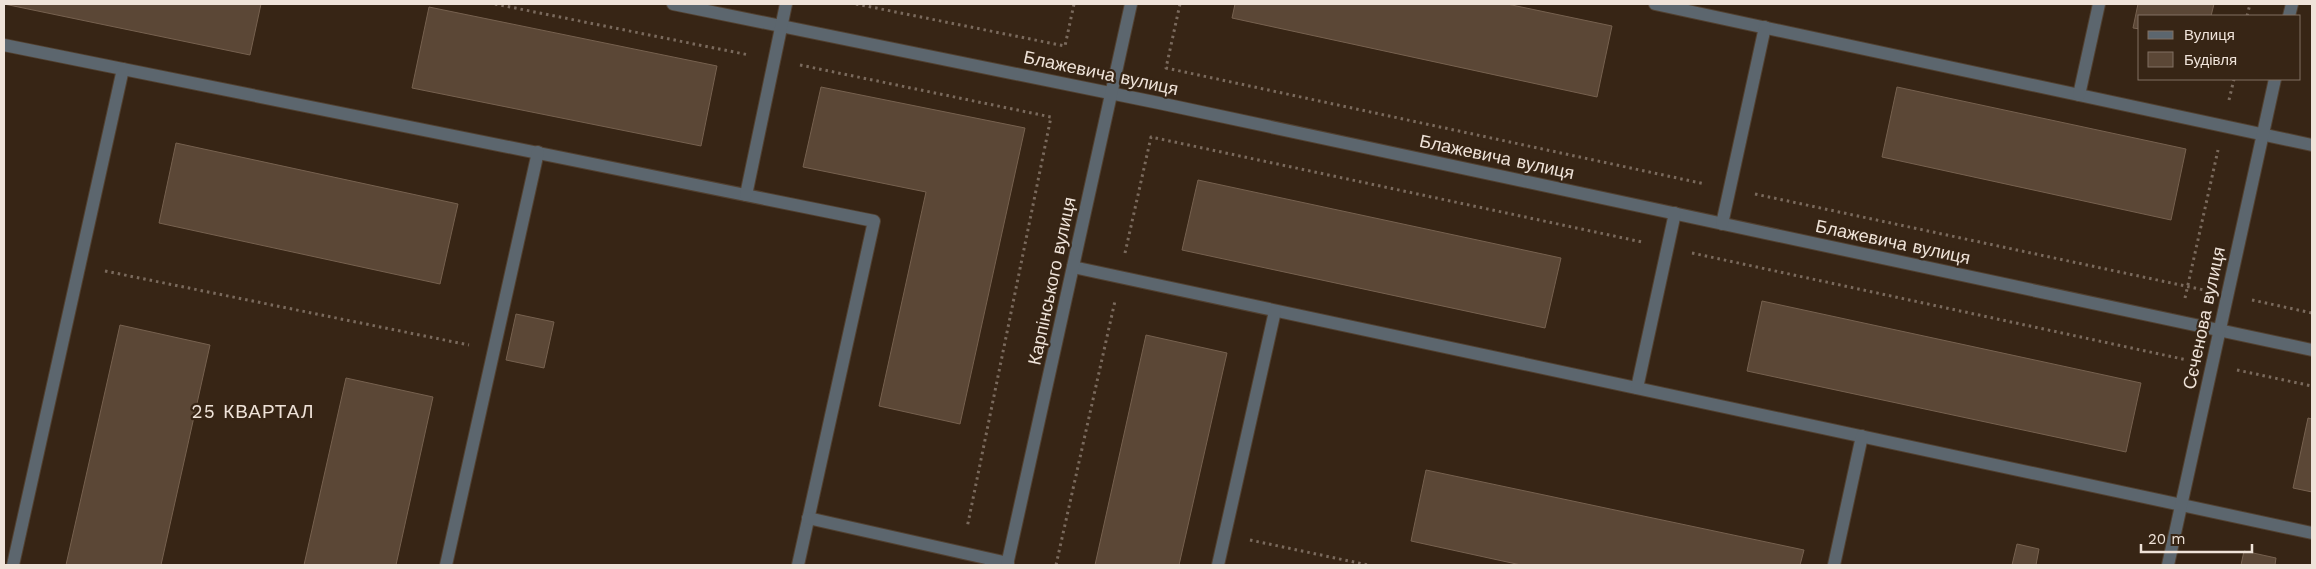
<svg xmlns="http://www.w3.org/2000/svg" width="2316" height="569" viewBox="0 0 2316 569" font-family="'Work Sans',sans-serif">
<rect width="100%" height="100%" fill="#372515"/>
<g fill="#5b4736" stroke="#76614f">
<polygon points="4,4 261,4 250,55"/>
<polygon points="1235,4 1507,4 1612,26 1597,97 1232,18"/>
<polygon points="2138,4 2214,4 2211,16 2140,16 2140,29 2133,28"/>
<polygon points="429,7 717,66 701,146 412,88"/>
<polygon points="821,87 1025,128 960,424 879,406 926,192 803,167"/>
<polygon points="1897,87 2186,149 2171,220 1882,157"/>
<polygon points="176,143 458,204 440,284 159,223"/>
<polygon points="1198,180 1561,258 1545,328 1182,250"/>
<polygon points="1762,301 2141,383 2126,452 1747,371"/>
<polygon points="516,314 554,322 544,368 506,360"/>
<polygon points="120,325 210,345 161,565 66,565"/>
<polygon points="1146,335 1227,353 1179,565 1095,565"/>
<polygon points="346,378 433,397 396,565 304,565"/>
<polygon points="2308,418 2312,419 2312,492 2293,488"/>
<polygon points="1426,470 1804,550 1800,565 1521,565 1411,541"/>
<polygon points="2017,544 2039,549 2036,565 2012,565"/>
<polygon points="2244,551 2276,558 2275,565 2241,565"/>
</g>
<g fill="none" stroke-linecap="round" stroke-linejoin="round">
<defs>
<g id="minor">
<polyline points="673,4 1159,103 2312,350"/>
<polyline points="1655,4 2312,145"/>
<polyline points="2289,16 2292,4"/>
<polyline points="4,45 874,221 798,565"/>
<polyline points="2079,95 2099,4"/>
<polyline points="746,195 786,4"/>
<polyline points="1722,224 1765,27"/>
<polyline points="1073,267 2312,533"/>
<polyline points="1637,388 1675,213"/>
<polyline points="808,518 1008,563"/>
<polyline points="13,565 123,69"/>
<polyline points="446,565 538,152"/>
<polyline points="1007,565 1131,4"/>
<polyline points="1218,565 1275,311"/>
<polyline points="1834,565 1862,436"/>
<polyline points="2168,565 2275,79"/>
</g>
</defs>
<use href="#minor" stroke="#514030" stroke-width="14"/>
<g stroke="#7a6a5d" stroke-width="3" stroke-dasharray="2.5 4" stroke-linecap="butt">
<polyline points="495,4 749,55"/>
<polyline points="856,4 1065,46 1074,4"/>
<polyline points="1180,4 1166,68 1705,184"/>
<polyline points="2247,16 2250,4"/>
<polyline points="800,65 1051,117 967,528"/>
<polyline points="2229,100 2234,79"/>
<polyline points="1755,194 2204,290"/>
<polyline points="1125,253 1151,137 1642,242"/>
<polyline points="1692,253 2187,360"/>
<polyline points="105,271 469,345"/>
<polyline points="2185,298 2218,150"/>
<polyline points="2252,300 2312,313"/>
<polyline points="2237,370 2312,386"/>
<polyline points="1250,540 1368,565"/>
<polyline points="1056,565 1115,301"/>
</g>
<use href="#minor" stroke="#5c666e" stroke-width="12"/>
</g>
<g text-anchor="middle" stroke-width="4.5" stroke-linejoin="round" paint-order="stroke">
<g font-size="18" fill="#efe3d9" stroke="#372515">
<text transform="translate(1101 73) rotate(12)" y="6">Блажевича вулиця</text>
<text transform="translate(1497 157) rotate(12)" y="6">Блажевича вулиця</text>
<text transform="translate(1893 242) rotate(12)" y="6">Блажевича вулиця</text>
<text transform="translate(1052 281) rotate(-78)" y="6">Карпінського вулиця</text>
<text transform="translate(2204 318) rotate(-78)" y="6">Сєченова вулиця</text>
</g>
<g font-size="19" letter-spacing="1" fill="#efe3d9" stroke="#372515">
<text x="253" y="418">25 КВАРТАЛ</text>
</g>
</g>
<rect width="2316" height="569" fill="none" stroke="#efe3d9" stroke-width="10"/>
<rect x="2138" y="15" width="162" height="65" fill="#372515" stroke="#817163"/>
<rect x="2148" y="31" width="25" height="8" fill="#5c666e" stroke="#817163"/>
<text x="2184" y="40" font-size="15" fill="#efe3d9">Вулиця</text>
<rect x="2148" y="52" width="25" height="15" fill="#5b4736" stroke="#817163"/>
<text x="2184" y="65" font-size="15" fill="#efe3d9">Будівля</text>
<path d="M2141 544v8h111v-8" fill="none" stroke="#efe3d9" stroke-width="2.5"/>
<text x="2148" y="544" font-size="15" fill="#efe3d9" stroke="#372515" stroke-width="4" paint-order="stroke">20 m</text>
</svg>
